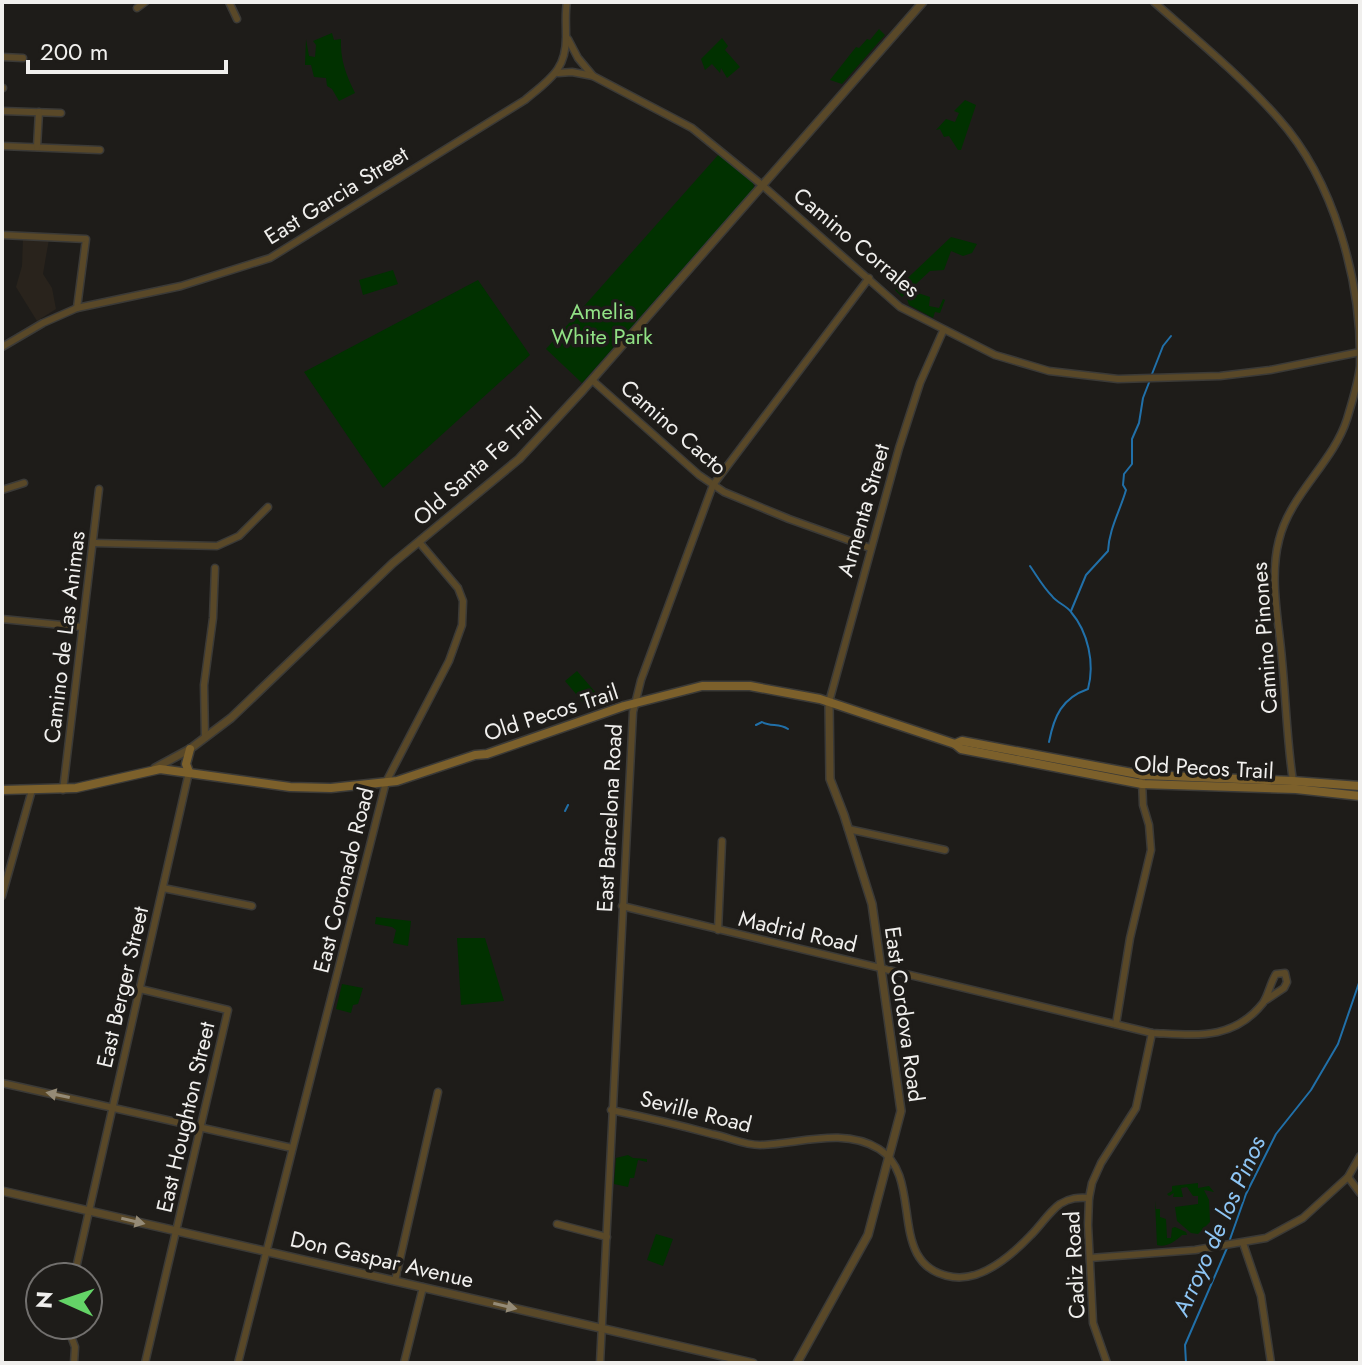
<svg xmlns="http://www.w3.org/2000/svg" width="1362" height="1365" viewBox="0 0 1362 1365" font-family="Jost,sans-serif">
<rect width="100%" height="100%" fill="#1e1c19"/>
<polygon fill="#29231c" points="23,238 49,239 43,274 52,288 56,309 37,321 16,287 22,266"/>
<g fill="#013100">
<polygon points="879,29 885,35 842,84 830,80 856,47 859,48 867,39 870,40"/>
<path d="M332,33L334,40L341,39C340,59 346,75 355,93L339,101L332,89L327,86L326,78L314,77L311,65H305L306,39L309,56L315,57L316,45L313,41Z"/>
<polygon points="722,38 728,46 725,50 740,67 727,78 721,68 720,73 712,64 705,70 701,59"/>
<polygon points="965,100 976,105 961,150 958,150 949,136 944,137 940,129 936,130 946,119 955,122 959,113 954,111"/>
<polygon points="719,154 753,182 754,188 582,383 546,349"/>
<polygon points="951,237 977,244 972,253 963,256 951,251 944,270 930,271 902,297 895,290"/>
<polygon points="393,270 398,284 363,295 359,280"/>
<polygon points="478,280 530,355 383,488 304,372"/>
<polygon points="918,293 930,297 929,306 939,308 943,299 945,300 940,313 935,312 933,318 909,305 907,299"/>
<polygon points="577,671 603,701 587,707 565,681"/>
<polygon points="376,917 411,921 408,946 393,943 396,930 392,927 375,924"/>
<polygon points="457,938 485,938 504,1001 461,1005"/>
<polygon points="342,984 363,988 358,1004 353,1005 351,1013 336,1009"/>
<polygon points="628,1155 633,1158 647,1159 647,1162 638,1160 634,1178 630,1178 628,1187 614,1184 616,1158"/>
<polygon points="1198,1183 1198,1188 1209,1186 1214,1192 1204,1190 1209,1200 1210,1222 1198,1234 1191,1233 1177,1221 1175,1207 1198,1204 1198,1196 1193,1196 1187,1187 1181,1188 1183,1197 1173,1197 1174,1193 1169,1196 1167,1194 1172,1191 1172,1186"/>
<path d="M1155,1201L1156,1209H1160V1217L1166,1219L1167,1238H1171L1172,1228L1175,1227L1186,1232L1187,1235H1182C1176,1241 1166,1248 1157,1245Z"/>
<polygon points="656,1234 673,1239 663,1266 647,1260"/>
</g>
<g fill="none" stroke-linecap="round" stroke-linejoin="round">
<g stroke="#2170a9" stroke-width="2">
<polyline points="1152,374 1163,346 1171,336"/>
<path d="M1030,566C1037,576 1043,587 1052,596C1057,603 1066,605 1071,612C1088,632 1095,663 1088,689C1062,698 1054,716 1049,742"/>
<path d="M1071,611L1086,575L1108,551C1109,529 1120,511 1126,490L1123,485L1124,474L1132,464V439L1139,423L1143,398L1150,380"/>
<path d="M756,725L762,722C771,727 779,723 788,729"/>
<polyline points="565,811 568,805"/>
<polyline points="1229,1242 1246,1194 1276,1134 1311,1090 1338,1044 1360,980"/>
<polyline points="1186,1363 1185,1345 1227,1248"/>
</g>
<defs>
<g id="minor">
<polyline points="229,2 237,19"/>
<path d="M1154,2C1196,39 1240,75 1278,118C1334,180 1362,282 1360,366C1358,384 1352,402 1347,419C1333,463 1290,494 1279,540C1269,578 1279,622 1282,660C1286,701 1287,742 1293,781"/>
<polyline points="137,8 145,2"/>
<polyline points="568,39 578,58 593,76"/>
<polyline points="2,57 23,58"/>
<polyline points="558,73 572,72 593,76 692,128 762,185 900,307 995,355 1049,371 1118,379 1220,376 1270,370 1360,352"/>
<polyline points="2,88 3,88"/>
<polyline points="2,111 61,113"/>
<polyline points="2,146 100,150"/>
<polyline points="37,147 39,112"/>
<polyline points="2,235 86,239 77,308"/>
<path d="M2,347L43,323L77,308L181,286L270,258L525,100C550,79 567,70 566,34C566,22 565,13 567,2"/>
<polyline points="592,380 699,475 724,492 789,519 870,548"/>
<polyline points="2,490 24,483"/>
<polyline points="95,543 217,546 239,536 268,507"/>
<polyline points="2,619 82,627"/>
<polyline points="829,702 899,448 920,383 943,331"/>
<polyline points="205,738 204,685 213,618 215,568"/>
<polyline points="63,790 99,489"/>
<polyline points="848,829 945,850"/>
<polyline points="163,888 252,906"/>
<polyline points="2,896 32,790"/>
<path d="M622,906L1152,1033C1195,1035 1233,1041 1263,1003C1269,994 1270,983 1276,974L1285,973L1287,982L1284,988L1266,1000"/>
<polyline points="718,930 722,841"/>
<polyline points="140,989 228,1010 145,1363"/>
<polyline points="1116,1024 1130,938 1151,850 1149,825 1143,805 1142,780"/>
<polyline points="2,1083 292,1148"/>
<path d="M611,1110C645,1117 679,1125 712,1134C728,1137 744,1145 760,1145C799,1144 843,1127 879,1149C926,1178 884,1267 953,1277C982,1281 1012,1255 1031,1235C1041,1225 1049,1212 1060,1204C1070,1198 1078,1197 1089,1198"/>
<polyline points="1348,1177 1360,1193"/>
<polyline points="557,1224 607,1237"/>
<polyline points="1243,1243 1261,1296 1271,1363"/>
<polyline points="1090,1258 1195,1250 1266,1238 1303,1218 1348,1177 1360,1156"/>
<polyline points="74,1277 189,772"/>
<polyline points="395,1281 438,1092"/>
<polyline points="67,1325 75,1347 74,1363"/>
<polyline points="238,1363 386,782 449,661 462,625 463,601 458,588 419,542"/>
<polyline points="404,1363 423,1287"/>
<polyline points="600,1363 633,712 641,680 713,485 869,278"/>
<polyline points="1107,1363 1093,1323 1088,1225 1089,1198 1092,1183 1101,1163 1136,1108 1152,1033"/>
</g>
<g id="tertiary">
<polyline points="155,768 190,749 231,718 393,563 519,459 583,390 923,2"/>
<polyline points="2,1191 753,1363"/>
<polyline points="797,1363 868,1235 901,1111 872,904 844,815 830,779 829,702"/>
</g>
<g id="secondary">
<polyline points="955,744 962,741 1143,775 1293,781 1360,786"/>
<polyline points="189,772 186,764 190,749"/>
<polyline points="2,790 76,788 160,769 290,787 331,788 397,781 475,755 487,754 624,706 702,686 750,686 820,699 955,744 961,749 1142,784 1296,789 1360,796"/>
</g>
</defs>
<use href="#minor" stroke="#3b3a37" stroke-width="9"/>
<use href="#tertiary" stroke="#3b3a37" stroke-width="10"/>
<use href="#secondary" stroke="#3b3a37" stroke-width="11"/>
<use href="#minor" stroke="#594828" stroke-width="6"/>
<use href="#tertiary" stroke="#594828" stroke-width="7"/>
<use href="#secondary" stroke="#7c602b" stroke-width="8"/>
</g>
<defs><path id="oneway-solid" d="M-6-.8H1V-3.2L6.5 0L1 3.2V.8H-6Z" transform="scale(2)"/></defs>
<g fill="#958b77">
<use href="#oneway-solid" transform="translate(58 1095) rotate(-168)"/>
<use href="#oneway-solid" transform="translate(133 1221) rotate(13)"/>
<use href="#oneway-solid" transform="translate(505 1306) rotate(13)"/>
</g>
<g text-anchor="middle" stroke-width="7" stroke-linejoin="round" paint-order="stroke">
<g font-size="22" fill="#f0efed" stroke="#1e1c19">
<text transform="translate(336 195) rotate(-32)" y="8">East Garcia Street</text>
<text transform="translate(857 242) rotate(40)" y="8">Camino Corrales</text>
<text transform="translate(674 427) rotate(41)" y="8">Camino Cacto</text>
<text transform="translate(477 466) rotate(-42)" y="8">Old Santa Fe Trail</text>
<text transform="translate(863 510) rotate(-74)" y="8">Armenta Street</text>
<text transform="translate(64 637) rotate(-83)" y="8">Camino de Las Animas</text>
<text transform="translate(1264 638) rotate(-94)" y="8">Camino Pinones</text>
<text transform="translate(551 712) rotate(-18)" y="8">Old Pecos Trail</text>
<text transform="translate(1204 767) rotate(3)" y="8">Old Pecos Trail</text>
<text transform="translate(609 818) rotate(-87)" y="8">East Barcelona Road</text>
<text transform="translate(343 880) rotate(-76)" y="8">East Coronado Road</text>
<text transform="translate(798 931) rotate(13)" y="8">Madrid Road</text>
<text transform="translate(122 987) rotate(-77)" y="8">East Berger Street</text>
<text transform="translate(905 1014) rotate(82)" y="8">East Cordova Road</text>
<text transform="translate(696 1111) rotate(14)" y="8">Seville Road</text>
<text transform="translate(185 1117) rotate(-77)" y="8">East Houghton Street</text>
<text transform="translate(382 1259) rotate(13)" y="8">Don Gaspar Avenue</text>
<text transform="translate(1074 1265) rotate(-93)" y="8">Cadiz Road</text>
</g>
<g font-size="22" fill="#91e185" stroke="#1e1c19">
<text x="602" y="319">Amelia<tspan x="602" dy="25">White Park</tspan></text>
</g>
<g font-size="24" font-style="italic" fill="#8ec5f4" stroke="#1e1c19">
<text transform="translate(1219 1226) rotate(-66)" y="8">Arroyo de los Pinos</text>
</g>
</g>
<rect width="1362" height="1365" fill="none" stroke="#f0efed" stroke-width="8"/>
<g transform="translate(64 1301) rotate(273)"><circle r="38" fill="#1e1c19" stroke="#72706e" stroke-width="2"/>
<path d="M0-6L14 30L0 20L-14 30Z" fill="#64d467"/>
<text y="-12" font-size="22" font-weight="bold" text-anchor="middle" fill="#f0efed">N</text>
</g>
<path d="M28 60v12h198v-12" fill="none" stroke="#f0efed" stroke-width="4"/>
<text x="40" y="60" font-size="24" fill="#f0efed" stroke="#1e1c19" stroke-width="6" paint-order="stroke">200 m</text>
</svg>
